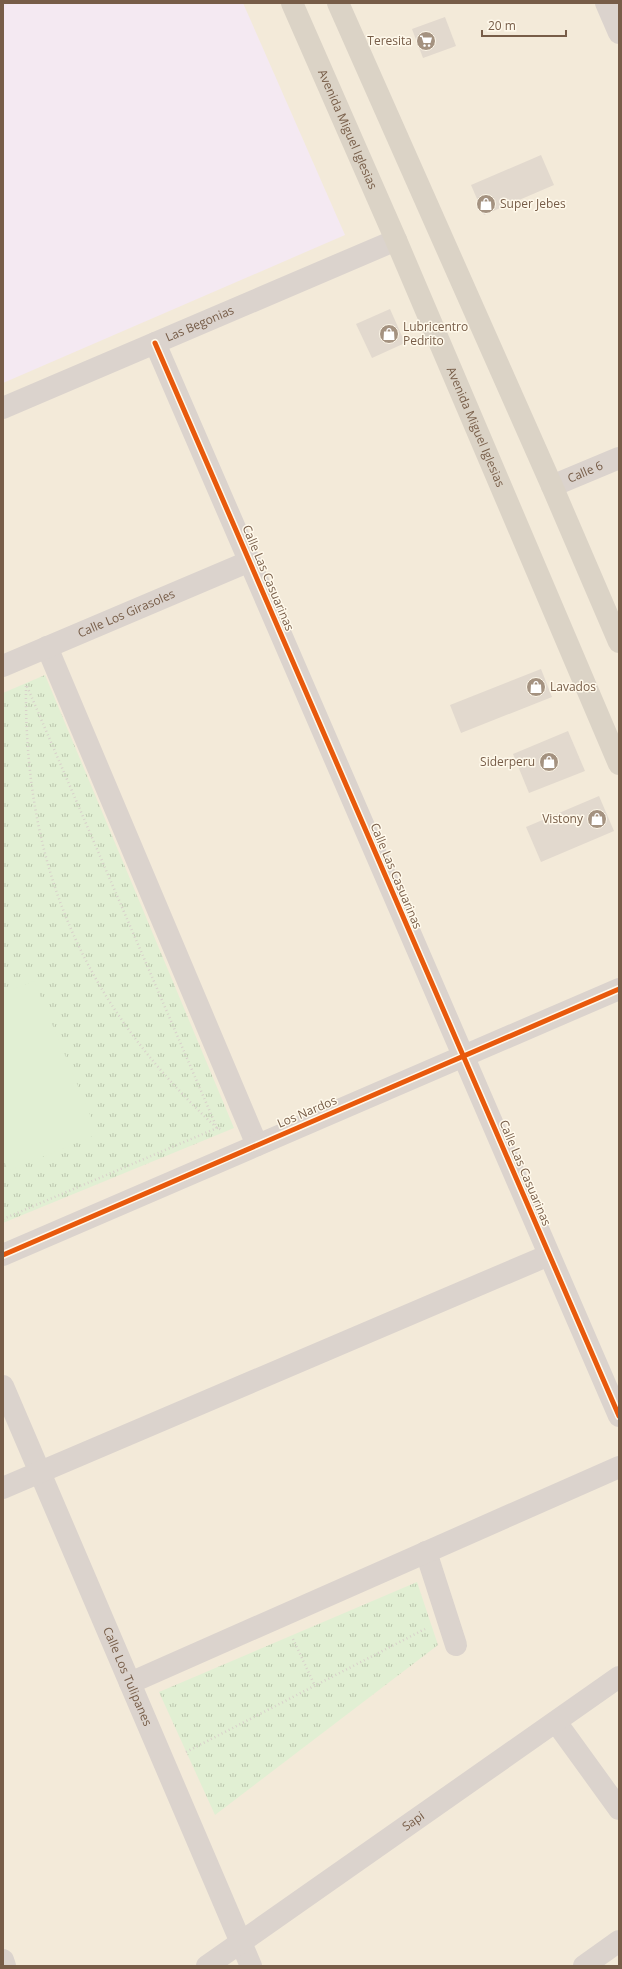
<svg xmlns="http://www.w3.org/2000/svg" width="622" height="1969" viewBox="0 0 622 1969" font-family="'Open Sans',sans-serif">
<defs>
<pattern id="grass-tufts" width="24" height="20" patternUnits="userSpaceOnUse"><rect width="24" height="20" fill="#e1efd3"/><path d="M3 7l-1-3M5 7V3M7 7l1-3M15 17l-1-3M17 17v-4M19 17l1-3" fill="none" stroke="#bbc5ad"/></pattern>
</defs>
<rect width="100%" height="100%" fill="#f7f3e9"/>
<rect fill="#f3ead9" x="3" y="3" width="616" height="1963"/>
<polygon fill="#f4e9f2" points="3,3 243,3 345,235 3,383"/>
<g fill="url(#grass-tufts)">
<polygon points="45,675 234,1128 3,1223 3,693"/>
<polygon points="417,1582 438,1645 215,1815 159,1692"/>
</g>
<polygon fill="#e1efd3" points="34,981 98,1134 8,1171 3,1158 3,993"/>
<g fill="#e2d9ce">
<polygon points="445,17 456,46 423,58 412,29"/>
<polygon points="541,155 554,185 484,215 471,185"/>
<polygon points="390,309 405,343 372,358 356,324"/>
<polygon points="541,669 552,697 461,733 450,705"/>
<polygon points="568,731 585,771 529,793 513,754"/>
<polygon points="599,796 614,831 541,862 526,827"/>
</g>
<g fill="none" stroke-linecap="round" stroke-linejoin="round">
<g stroke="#d8d1ca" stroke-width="2.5" stroke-dasharray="1 3" stroke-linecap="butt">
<path d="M26,686C24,867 84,1005 217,1128L223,1130"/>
<polyline points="3,1219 217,1128 26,684"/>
<polyline points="293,1639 315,1686"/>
<polyline points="186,1752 425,1629"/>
</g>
<g stroke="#dbd3cd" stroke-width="22">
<polyline points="606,3 619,33"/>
<polyline points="155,343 619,1416"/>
<path id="s1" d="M3,408L396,240"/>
<path id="s2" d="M552,486L619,458"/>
<polyline points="47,647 257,1145"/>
<path id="s3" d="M3,666L250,561"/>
<polyline points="3,1255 619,989"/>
<path id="s4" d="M3,1386L251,1966"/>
<polyline points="3,1488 549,1255"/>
<polyline points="426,1552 456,1645"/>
<polyline points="130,1683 619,1467"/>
<polyline points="556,1722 619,1809"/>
<polyline points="3,1960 5,1966"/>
<path id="s5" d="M207,1966L619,1677"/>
<polyline points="584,1966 619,1941"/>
</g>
<g stroke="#dbd3c6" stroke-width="22">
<path id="s6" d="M292,3L396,240L619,764"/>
<polyline points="338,3 552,486 619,642"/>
</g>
<defs>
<g id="cycleway">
<polyline points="155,343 619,1416"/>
<polyline points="3,1255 619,989"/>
</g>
</defs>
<use href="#cycleway" stroke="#fff9eb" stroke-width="8"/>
<use href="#cycleway" stroke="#e8590c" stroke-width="5"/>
</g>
<defs>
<symbol id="supermarket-disc" viewBox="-11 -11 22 22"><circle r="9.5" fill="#a49280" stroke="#fff9eb"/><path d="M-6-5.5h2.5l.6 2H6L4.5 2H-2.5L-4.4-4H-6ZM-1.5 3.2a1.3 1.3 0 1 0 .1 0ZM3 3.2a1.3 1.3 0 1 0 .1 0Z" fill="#fff"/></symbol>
<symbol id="shop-disc" viewBox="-11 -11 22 22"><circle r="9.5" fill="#a49280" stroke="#fff9eb"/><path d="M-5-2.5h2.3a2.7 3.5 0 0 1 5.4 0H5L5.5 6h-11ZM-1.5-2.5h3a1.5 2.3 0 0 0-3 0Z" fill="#fff"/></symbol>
</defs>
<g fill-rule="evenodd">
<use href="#supermarket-disc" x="415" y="30" width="22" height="22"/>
<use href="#shop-disc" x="475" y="193" width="22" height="22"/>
<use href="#shop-disc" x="378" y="323" width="22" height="22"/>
<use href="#shop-disc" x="525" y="676" width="22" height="22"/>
<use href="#shop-disc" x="538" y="751" width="22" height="22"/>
<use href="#shop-disc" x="586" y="808" width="22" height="22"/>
</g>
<g text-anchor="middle" stroke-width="3" stroke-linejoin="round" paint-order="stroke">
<g font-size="12" fill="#775d48" stroke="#fff9eb" text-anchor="end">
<text x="412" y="45">Teresita</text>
<text x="500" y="208" text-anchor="start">Super Jebes</text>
<text x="403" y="331" text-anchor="start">Lubricentro<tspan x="403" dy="14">Pedrito</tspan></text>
<text x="550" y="691" text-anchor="start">Lavados</text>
<text x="535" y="766">Siderperu</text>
<text x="583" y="823">Vistony</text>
</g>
<g font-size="12" fill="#775d48" stroke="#fff9eb">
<text dy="4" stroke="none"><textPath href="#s6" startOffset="138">Avenida Miguel Iglesias</textPath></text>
<text dy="4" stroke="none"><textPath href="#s1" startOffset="214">Las Begonias</textPath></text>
<text dy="4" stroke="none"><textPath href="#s6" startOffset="462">Avenida Miguel Iglesias</textPath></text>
<text dy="4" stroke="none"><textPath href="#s2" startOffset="36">Calle 6</textPath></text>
<text transform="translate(268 578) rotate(67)" y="4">Calle Las Casuarinas</text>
<text dy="4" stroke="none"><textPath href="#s3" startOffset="134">Calle Los Girasoles</textPath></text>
<text transform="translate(396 876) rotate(67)" y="4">Calle Las Casuarinas</text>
<text transform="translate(307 1112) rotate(-23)" y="4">Los Nardos</text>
<text transform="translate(525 1173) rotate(67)" y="4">Calle Las Casuarinas</text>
<text dy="4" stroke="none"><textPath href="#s4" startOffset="316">Calle Los Tulipanes</textPath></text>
<text dy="4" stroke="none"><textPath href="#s5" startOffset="252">Sapi</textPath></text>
</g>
</g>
<rect width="622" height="1969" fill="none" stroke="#775d48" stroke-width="8"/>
<path d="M482 30v6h84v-6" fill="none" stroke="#775d48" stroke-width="2"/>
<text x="488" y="30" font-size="12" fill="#775d48" stroke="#fff9eb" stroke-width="3" paint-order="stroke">20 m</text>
</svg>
